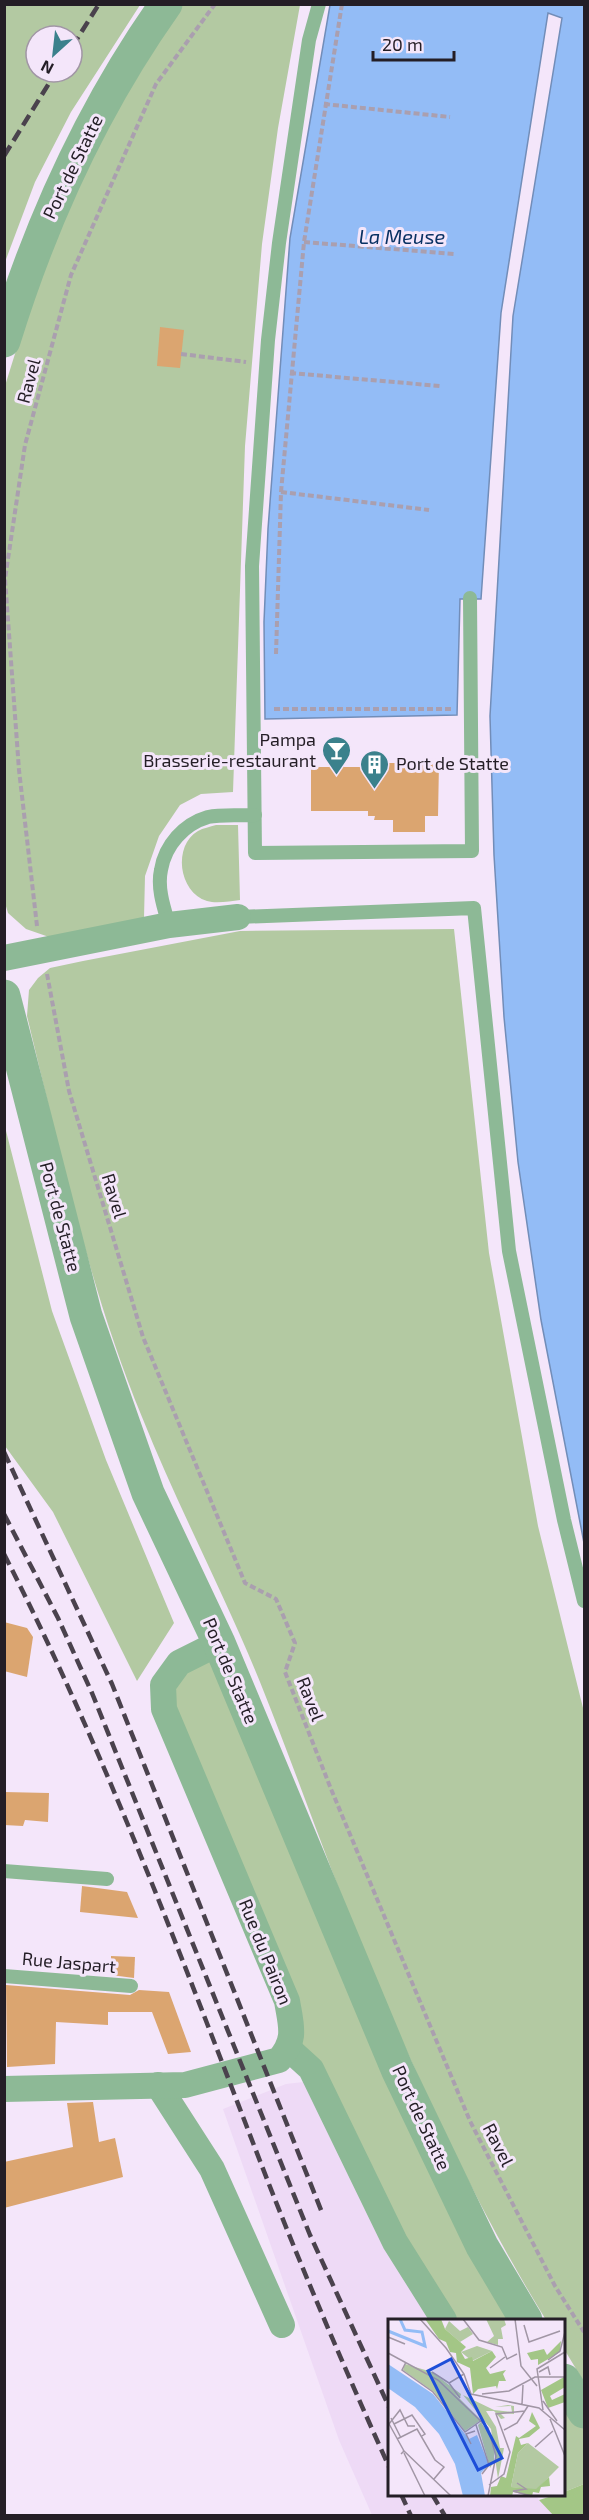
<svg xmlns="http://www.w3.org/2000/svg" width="589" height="2520" viewBox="0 0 589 2520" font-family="'Exo 2',sans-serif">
<rect width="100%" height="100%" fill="#f4e6fa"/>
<polygon fill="#eedaf6" points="303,2082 431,2320 390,2320 390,2494 535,2495 553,2515 372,2515 339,2440 223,2109 286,2084"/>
<g fill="#b3c9a2" fill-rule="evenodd">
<path d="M4,5H140L71,112L35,182L5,262ZM36,36H72V72H36Z"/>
<polygon points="181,5 300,5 278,128 262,244 245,446 233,792 201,794 180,805 159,836 145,876 144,918 52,938 26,929 8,913 5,903 4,389 39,277 93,150"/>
<path d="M216,825H238L240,900C230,901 217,904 207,901C178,892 173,845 198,831C203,828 210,827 216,825Z"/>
<path d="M454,929L489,1253L538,1526L584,1712V2382L564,2349V2320H546C476,2206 419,2083 367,1959C329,1868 297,1774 260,1682C224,1593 178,1507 142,1417C89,1288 60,1152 27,1016L29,990L38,978L50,968L83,961L240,931Z"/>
<polygon points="4,1123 52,1311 106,1460 174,1623 137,1681 53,1512 5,1446"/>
<polygon points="219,1643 528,2320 444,2320 292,2035 164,1709 179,1663"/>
<polygon points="564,2377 584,2411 584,2484 564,2492"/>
</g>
<polygon fill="#a3c686" points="584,2484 584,2515 553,2515 539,2500 555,2495 564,2494 564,2492"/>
<polygon fill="#93bcf6" stroke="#728db8" stroke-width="1.5" points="330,5 584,5 584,1543 541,1320 518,1162 504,1017 494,855 490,716 513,316 562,18 548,13 501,313 481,599 460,599 457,715 265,719 264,622 268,529 290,238"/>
<g fill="#dba570">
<polygon points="160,327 184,330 180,368 157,366"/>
<polygon points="368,763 439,763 438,816 425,816 425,832 393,832 393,820 374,820 375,816 368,816 368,811 311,811 311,767 368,767"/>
<polygon points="4,1622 27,1628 33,1637 27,1677 4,1671"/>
<polygon points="4,1792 49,1793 48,1822 25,1820 23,1826 4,1825"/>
<polygon points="82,1886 127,1892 138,1918 80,1912"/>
<polygon points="111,1956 135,1957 134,1978 111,1975"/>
<polygon points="6,1985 130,1995 139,1990 169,1992 191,2052 168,2054 152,2012 108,2012 108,2025 56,2022 55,2064 7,2067"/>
<polygon points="93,2102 99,2142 115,2138 123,2177 4,2208 4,2162 73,2147 67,2103"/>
</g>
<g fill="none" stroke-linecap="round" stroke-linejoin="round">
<g stroke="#aa9faf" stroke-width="4" stroke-dasharray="6 3" stroke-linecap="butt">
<polyline points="324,104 450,117"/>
<polyline points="304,242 455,254"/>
<polyline points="181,354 246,362"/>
<polyline points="290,373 440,386"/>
<polyline points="281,492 429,510"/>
<polyline points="276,654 281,492 304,242 342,4"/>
<polyline points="274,709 451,709"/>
<polyline points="37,926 19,770 5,579 25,445 71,275 156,84 215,4"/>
<polyline points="47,974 69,1091 143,1337 245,1583 276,1599 295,1643 285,1672 331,1789 470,2121 555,2286 584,2332"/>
</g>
<g stroke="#8db996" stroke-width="14">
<polyline points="319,4 309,40 279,243 268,340 252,566 255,853 472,851 470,598"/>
<polyline points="238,917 474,908 509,1251 564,1520 584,1601"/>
<path d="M169,925C164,908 157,888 161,870C165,845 184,824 208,817C222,814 240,816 255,815"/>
<polyline points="4,1871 107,1879"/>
<polyline points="4,1976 131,1986"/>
</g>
<g stroke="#8db996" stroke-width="26">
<polyline points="4,958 169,925 238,917"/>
<polyline points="289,2049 311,2069 395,2242 444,2320"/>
<polyline points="158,2085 212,2169 282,2325"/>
<path d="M4,2089L185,2085L279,2060C297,2039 291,2026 287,2001L164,1709L163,1685L179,1663L219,1643"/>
</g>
<g stroke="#8db996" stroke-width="33">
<path d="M4,341C41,221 93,107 166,4"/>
<polyline points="4,996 86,1316 148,1493 219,1643 397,2069 482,2246 526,2320"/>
<polyline points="564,2380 584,2412"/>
</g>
<g stroke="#4a424d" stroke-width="4.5" stroke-dasharray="12 6" stroke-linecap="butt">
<polyline points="72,47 99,4"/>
<polyline points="4,156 56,72"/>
<polyline points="4,1452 112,1684 323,2215"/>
<polyline points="4,1514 58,1618 92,1693 310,2235 390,2409"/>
<path d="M4,1554C104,1749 181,1956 260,2161C300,2265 344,2367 390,2469"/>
<polyline points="401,2494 411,2516"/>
<polyline points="432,2494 445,2516"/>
</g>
</g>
<defs>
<symbol id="bar-pin" viewBox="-11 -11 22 30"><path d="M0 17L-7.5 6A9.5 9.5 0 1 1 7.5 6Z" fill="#3b818c" stroke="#f4e6fa"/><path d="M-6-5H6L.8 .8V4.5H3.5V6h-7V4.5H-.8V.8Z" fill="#fff"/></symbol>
<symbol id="building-pin" viewBox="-11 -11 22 30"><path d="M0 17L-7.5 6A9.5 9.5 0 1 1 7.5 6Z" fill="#3b818c" stroke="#f4e6fa"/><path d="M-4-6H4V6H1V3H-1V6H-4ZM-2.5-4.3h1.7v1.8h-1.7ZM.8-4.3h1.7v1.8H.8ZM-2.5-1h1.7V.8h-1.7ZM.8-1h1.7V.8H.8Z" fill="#fff"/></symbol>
</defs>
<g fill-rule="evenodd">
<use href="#bar-pin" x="320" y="734" width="33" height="45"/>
<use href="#building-pin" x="358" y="748" width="33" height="45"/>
</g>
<g text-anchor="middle" stroke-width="6" stroke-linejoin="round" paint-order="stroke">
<g font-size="18" fill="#241e26" stroke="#f4e6fa">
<text transform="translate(73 167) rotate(-64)" y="6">Port de Statte</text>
<text transform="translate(29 381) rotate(-75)" y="6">Ravel</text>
<text transform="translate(114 1196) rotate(73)" y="6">Ravel</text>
<text transform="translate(60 1217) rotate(75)" y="6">Port de Statte</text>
<text transform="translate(230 1671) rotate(67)" y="6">Port de Statte</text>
<text transform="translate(310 1699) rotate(69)" y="6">Ravel</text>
<text transform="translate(265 1952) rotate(68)" y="6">Rue du Pairon</text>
<text transform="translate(69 1963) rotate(5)" y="6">Rue Jaspart</text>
<text transform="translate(421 2118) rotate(65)" y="6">Port de Statte</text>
<text transform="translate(498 2145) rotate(63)" y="6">Ravel</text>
</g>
<g font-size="18" fill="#241e26" stroke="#f4e6fa" text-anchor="end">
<text x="316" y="746">Pampa<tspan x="316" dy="21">Brasserie-restaurant</tspan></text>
<text x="396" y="770" text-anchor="start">Port de Statte</text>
</g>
<g font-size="20" font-style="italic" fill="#093163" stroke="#f4e6fa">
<text x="402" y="244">La Meuse</text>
</g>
</g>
<g transform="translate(388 2319)">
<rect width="177" height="177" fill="#f4e6fa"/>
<path d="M116,0L118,6L113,9L115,20H110V26L99,23L106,17L98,0ZM61,2L72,12L80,8L85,15L72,23L57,10ZM89,27L104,32L84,42L73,33ZM17,45L44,53L73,75L72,79L67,75L93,101L77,112L46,73L15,51ZM75,76L106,91L124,93L123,87L107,88L120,86L126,87V95L112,94L117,99L113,100L106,92H98L108,108L112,129H116L110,160L103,110ZM93,103L106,123V143L102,149L90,106ZM140,124L171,148L148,171L123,168L130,134Z" fill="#b3c9a2"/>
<path d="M37,0H53L57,10L78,28L73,33L77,40L84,38L85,42L104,32L108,38L98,49L102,55L118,51L115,55L118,62H111L109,70L108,67L90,70L85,75L82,49L69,43L68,34L62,33L58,23L51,20ZM173,22L172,33L150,46V40L143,41L139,34L156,30L159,36ZM176,58L177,68L162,77L164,81L177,75V83L160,89L153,71ZM144,93L152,109L141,118L131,120L133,126L140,124L130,134L123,168L148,170L161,158L162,167L153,168L151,174L145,173L144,177L125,173L124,177H102L103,168L109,167L113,157L118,159L128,117L131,119L148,107L141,102Z" fill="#a3c686"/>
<path d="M0,45L45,75L81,120L89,116L101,146L93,154L97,177H75L67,145L51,115L27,88L0,69Z" fill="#93bcf6"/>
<path fill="none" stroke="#93bcf6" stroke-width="3" d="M0,12L37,27L34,13L17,11L12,0"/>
<path fill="none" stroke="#a196a5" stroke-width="1.5" d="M32,0L58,29L76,55L83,75L151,89L177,111M75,0L91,21L114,28L119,40L129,35M127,0L133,47L149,67M136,6L141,23L172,12M0,18L17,25M0,34L50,61L100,109L108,137L100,177M160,41L172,32L177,13M18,43L14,51L45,73L77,113L94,101M102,49L117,38M44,53L61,64M151,53L160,48L162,56M94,75L121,72L147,58H177M72,79L61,64L76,55M155,82L169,102M134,85L135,66M155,91L149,50L177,33M3,99L13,119M162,100L177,137M0,103L16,132L13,135M1,105L12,91L20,107H27M6,105L24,96L37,115L34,117M88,106L101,146L94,155M116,111L129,104L140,87M9,120L29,110L47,141L56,148L46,160M83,125L78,115L87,112M147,128L165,112M15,131L63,177M16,134L37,177M129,164L138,170L125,172L143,177M101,166L116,155L122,133L108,95L137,92"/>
<path fill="#1d4ed8" fill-opacity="0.15" stroke="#1d4ed8" stroke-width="3" d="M63,40L114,139L90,151L40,52Z"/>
<rect width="177" height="177" fill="none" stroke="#241e26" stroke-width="3"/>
</g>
<rect width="589" height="2520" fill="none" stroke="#241e26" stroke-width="12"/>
<g transform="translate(54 54) rotate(207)"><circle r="28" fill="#f4e6fa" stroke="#a196a5" stroke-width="1.5"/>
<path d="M0-4.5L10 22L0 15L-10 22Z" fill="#3b818c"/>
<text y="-9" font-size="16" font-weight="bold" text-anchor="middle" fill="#241e26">N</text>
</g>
<path d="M373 51v9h81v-9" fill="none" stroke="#241e26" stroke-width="3"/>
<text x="382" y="51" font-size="18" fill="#241e26" stroke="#f4e6fa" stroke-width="4.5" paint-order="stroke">20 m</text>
</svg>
